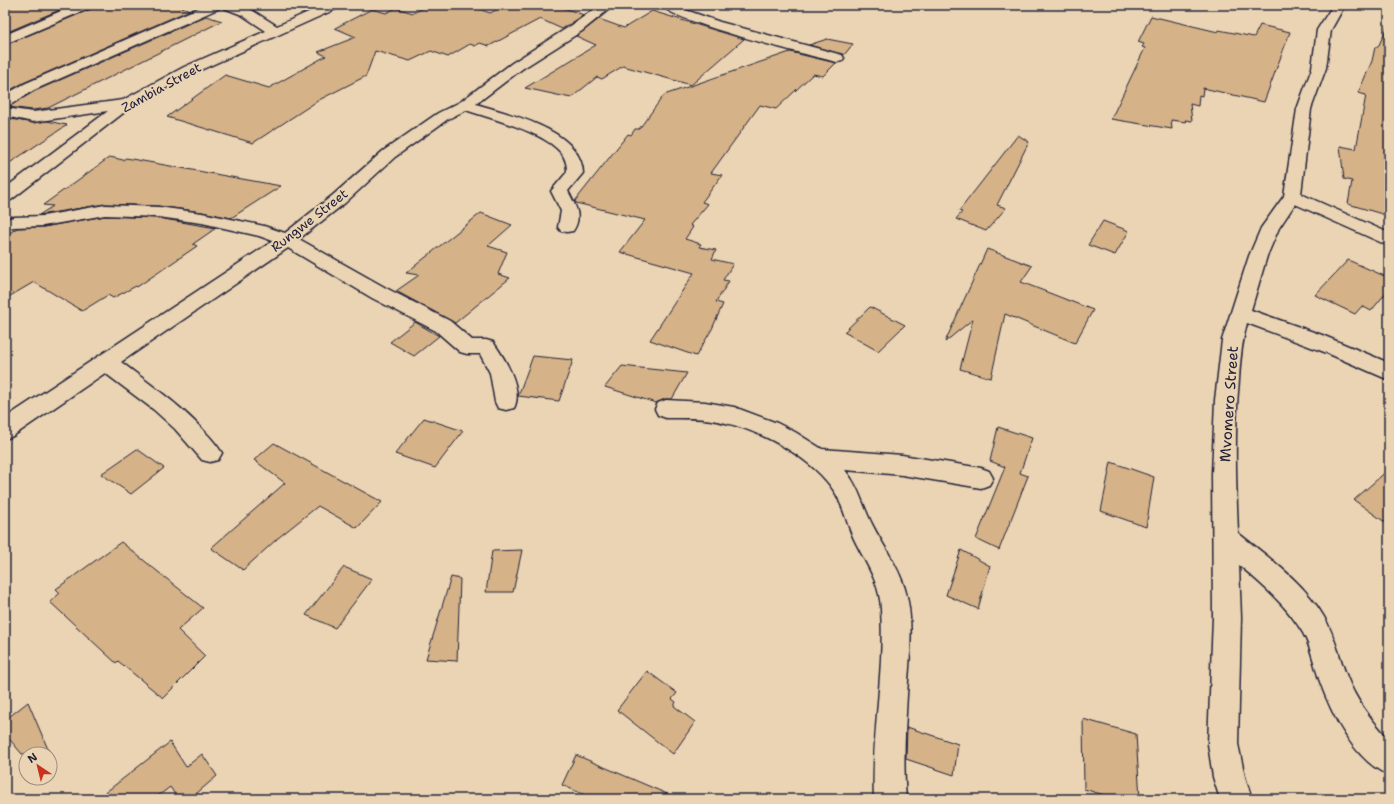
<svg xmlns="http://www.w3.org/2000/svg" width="1394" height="804" viewBox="0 0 1394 804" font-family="'Shantell Sans',sans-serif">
<rect width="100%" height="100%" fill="#ead4b3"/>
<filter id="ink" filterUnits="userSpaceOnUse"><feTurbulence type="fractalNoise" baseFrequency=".025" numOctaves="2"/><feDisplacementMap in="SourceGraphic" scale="8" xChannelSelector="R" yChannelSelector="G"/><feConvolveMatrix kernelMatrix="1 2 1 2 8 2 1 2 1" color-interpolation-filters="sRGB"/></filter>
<g filter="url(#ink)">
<g fill="#d5b287" stroke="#22223b">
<polygon points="5,5 71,5 5,33"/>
<polygon points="93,5 176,5 190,10 23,83 5,93 5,45 91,9"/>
<polygon points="430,5 468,5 490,13 506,5 566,5 561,7 584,15 562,29 540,19 489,46 480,43 475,46 470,44 448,57 431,51 410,61 375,51 366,76 319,100 253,143 167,117 225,75 269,88 326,56 318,52 356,37 335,28 372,9 386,13 396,8 413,13"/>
<polygon points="652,11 744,39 691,85 623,66 602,79 597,77 571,98 525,88 596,45 576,36 599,19 624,28"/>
<polygon points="206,16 222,21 48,108 33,110 8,107 35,91"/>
<polygon points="1151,16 1218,32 1219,30 1254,37 1260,25 1290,32 1264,102 1203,88 1202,96 1199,95 1198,106 1190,104 1192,121 1185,120 1186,122 1171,120 1172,129 1111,119 1145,48 1142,47 1144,44 1138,42"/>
<polygon points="1389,23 1389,216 1348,204 1352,181 1344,179 1340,146 1356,149 1366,95 1358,93 1372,61 1375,47 1378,47"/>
<polygon points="827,39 853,44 844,55 809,45"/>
<polygon points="790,52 836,63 823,76 813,74 776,109 760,105 711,173 722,175 702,202 708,204 690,225 693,227 685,239 701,244 699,247 716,250 712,259 733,264 723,280 729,281 716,302 723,304 712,329 696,356 650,340 694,273 620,252 645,220 576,203 575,201 628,134 631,135 635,129 639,129 664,95"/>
<polygon points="5,118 33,123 47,121 67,125 5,166"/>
<polygon points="1018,135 1029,142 997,205 1006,208 986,231 956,219 962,212 959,211"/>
<polygon points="110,157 123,160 126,158 281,186 231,218 202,212 158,206 105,204 39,215 53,206 43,205"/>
<polygon points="481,213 512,225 488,246 507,252 498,274 510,278 455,323 396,291 419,275 406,273"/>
<polygon points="105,216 158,218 216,228 193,244 197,246 137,287 136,286 113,298 108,295 82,311 34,282 5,299 5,236 17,228 43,227"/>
<polygon points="1103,221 1129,231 1115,255 1088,245"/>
<polygon points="987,249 1032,266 1021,282 1093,310 1075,343 1005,314 991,378 960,369 973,319 945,342"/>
<polygon points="1348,260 1389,278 1389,289 1371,311 1362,306 1355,314 1315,295"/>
<polygon points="870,307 905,325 878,351 844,332"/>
<polygon points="415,322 439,336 414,356 390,342"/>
<polygon points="533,356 573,360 559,401 518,396"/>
<polygon points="622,366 687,373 672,399 665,399 656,403 605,387"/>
<polygon points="424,418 463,431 435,468 395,454"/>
<polygon points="998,427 1032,438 1020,473 1028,476 999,550 976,539 1005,467 990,461"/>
<polygon points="274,443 382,502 357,528 318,506 278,538 243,570 211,548 285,483 254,460"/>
<polygon points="137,449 164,468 131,494 101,474"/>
<polygon points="1111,462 1154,477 1146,527 1101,511"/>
<polygon points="1389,469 1389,525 1354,500"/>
<polygon points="121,542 203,608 178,630 205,656 163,698 118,661 116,663 50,602 60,593 56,589"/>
<polygon points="522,550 513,592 486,592 492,551"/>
<polygon points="961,550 990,566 978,609 946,595"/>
<polygon points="344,567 372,579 335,628 306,615"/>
<polygon points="451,577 460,579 457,661 426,659"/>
<polygon points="647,671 677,693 672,699 676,702 674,706 695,722 673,754 617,710"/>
<polygon points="28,702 50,754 22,754 5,734 5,720"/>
<polygon points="1083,719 1136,734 1140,799 1117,799 1084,789"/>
<polygon points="907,727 958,744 954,775 906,759"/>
<polygon points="170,742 186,767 202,754 217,776 190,799 178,799 170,787 154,799 97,799"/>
<polygon points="576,755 679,799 594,799 562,785"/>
</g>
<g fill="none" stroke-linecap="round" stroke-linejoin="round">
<defs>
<g id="minor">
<polygon points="75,5 92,5 90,8 5,44 5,35"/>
<polygon points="205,5 239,5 250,9 277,26 324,5 340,5 338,8 194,73 131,107 11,200 5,201 5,188 108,111 33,122 5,116 5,108 33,112 123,100 184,67 266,31 242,15 224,8 222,5 220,8 34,90 10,105 5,106 5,95 24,84"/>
<path d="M600,5H614L582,31L522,69L476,104C509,114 582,130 583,173L568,191C575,205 583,216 573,231L567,232L561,231L558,227L561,211L551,191L567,172C567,165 566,160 562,154C546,132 492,119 466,110L448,119L395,157L345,203L299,239L386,288L450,321L472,340H486L493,342C504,357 524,389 514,408L506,410L498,408L495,402L490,373L480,354H467L460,352L436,331L372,298L288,248L121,362C150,384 179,404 204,431C211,438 217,445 222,453L218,460L210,462L202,460L175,429L154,410L105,373L13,436L5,439V418L273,241L259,236L202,223L158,217L105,215L43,226L14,227L5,229V219L14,217L43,216L105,205L158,207L202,213L264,226L285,233L333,195L383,151L438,113L460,102L512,63L572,25Z"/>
<path d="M661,5H675L680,8L720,22L842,55L844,58L842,61L837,62C809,55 673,22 661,5Z"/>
<path d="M1333,5H1345L1331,30L1326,68L1311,109L1301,194L1389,233V246L1295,204L1279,228L1267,256L1251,310L1322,335L1389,363V380L1327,353L1247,323C1242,342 1240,360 1239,380C1234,431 1236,482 1238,533C1269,558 1304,582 1324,617C1335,636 1339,657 1347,677C1356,701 1372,721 1389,739V775C1354,761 1331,713 1319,679C1314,664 1311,647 1303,633C1287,606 1263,585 1239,565L1241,618L1238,744L1245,777L1252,799H1220L1213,777L1208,744L1213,618L1212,474L1215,400L1222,340L1249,256L1261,228L1284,196L1297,109L1312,68L1317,30Z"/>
<path d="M666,400L705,402L734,407L777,423L795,432L822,449L902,455L981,468L989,471L993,478L989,485L981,488L902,475L845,470C859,487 862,504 872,524C883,546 898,565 905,589C915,622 909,661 907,695C905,730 903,764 906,799H874C871,735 885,672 881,609C880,582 865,562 854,539C847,525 844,508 836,494C814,457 758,429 717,421C701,417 683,418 666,418L658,415L655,409L658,403Z"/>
</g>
</defs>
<use href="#minor" stroke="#22223b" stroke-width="3"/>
<use href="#minor" fill="#ead4b3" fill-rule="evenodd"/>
</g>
</g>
<g text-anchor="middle" stroke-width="4" stroke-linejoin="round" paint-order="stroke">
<g font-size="13" fill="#22223b" stroke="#ead4b3">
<text transform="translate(161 87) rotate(-29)" y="5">Zambia Street</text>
<text transform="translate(309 220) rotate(-38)" y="5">Rungwe Street</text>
</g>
<g font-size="15" fill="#22223b" stroke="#ead4b3">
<text transform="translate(1229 404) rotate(-86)" y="5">Mvomero Street</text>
</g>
</g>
<rect width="1394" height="804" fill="none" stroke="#ead4b3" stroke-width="20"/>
<rect x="10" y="10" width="1374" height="784" fill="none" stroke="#22223b" stroke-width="1.5" filter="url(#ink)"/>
<g transform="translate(38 766) rotate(325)"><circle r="19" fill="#ead4b3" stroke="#9a8d83"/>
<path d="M0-3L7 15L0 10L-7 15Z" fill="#c8321e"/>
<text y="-6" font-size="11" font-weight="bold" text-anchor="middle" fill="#22223b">N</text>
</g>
</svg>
